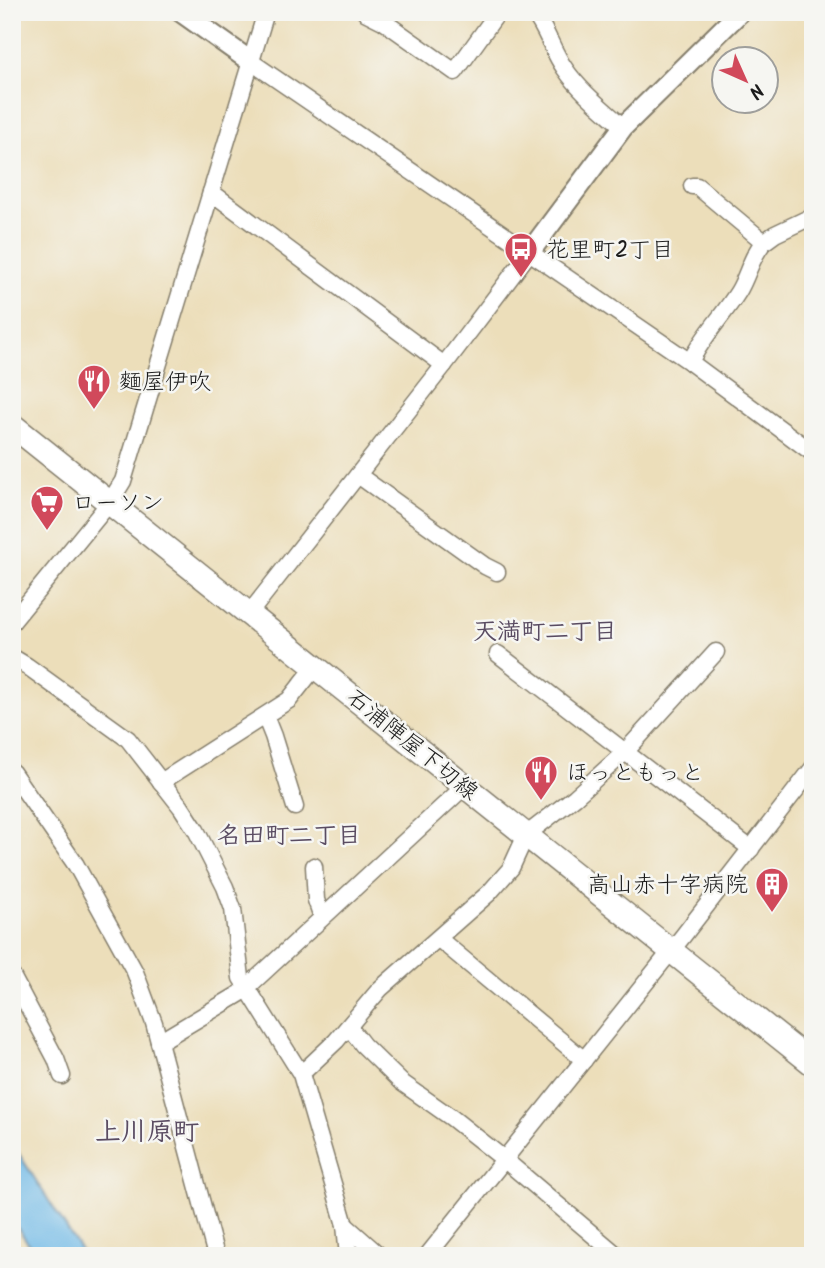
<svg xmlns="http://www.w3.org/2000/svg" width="825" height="1268" viewBox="0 0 825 1268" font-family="Kalam,'Klee One',sans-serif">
<rect width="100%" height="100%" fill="#f6f6f2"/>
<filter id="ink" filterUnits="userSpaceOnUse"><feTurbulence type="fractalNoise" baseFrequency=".0143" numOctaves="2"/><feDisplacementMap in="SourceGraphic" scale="14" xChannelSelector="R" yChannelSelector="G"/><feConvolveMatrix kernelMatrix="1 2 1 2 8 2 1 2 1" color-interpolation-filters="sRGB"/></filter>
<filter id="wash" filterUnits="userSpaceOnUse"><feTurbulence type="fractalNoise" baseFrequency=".00686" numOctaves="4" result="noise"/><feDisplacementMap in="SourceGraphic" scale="28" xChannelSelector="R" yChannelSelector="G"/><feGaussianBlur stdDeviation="1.57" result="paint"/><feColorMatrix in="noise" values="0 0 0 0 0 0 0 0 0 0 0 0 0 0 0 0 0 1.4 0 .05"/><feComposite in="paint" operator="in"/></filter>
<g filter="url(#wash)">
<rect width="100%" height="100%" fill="#ecdeba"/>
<polygon fill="#6db8e6" stroke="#446a81" stroke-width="2" points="12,1143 83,1254 85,1256 37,1256 12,1220"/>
</g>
<g filter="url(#ink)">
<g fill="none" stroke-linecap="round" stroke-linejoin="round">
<defs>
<g id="minor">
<polyline points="365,12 383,21 455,72 498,12"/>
<path d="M533,12C547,29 552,51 565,69C580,91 603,109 623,127"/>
<polyline points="250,61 690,362 813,453"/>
<polyline points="692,186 697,186 764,242 775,234 813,216"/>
<polyline points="211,192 444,365"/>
<path d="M690,362C703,336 723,316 738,292C748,276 751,256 764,242"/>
<polyline points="358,475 485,566 497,572"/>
<polyline points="248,615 444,365 529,253"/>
<polyline points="12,622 110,502 123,481 266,12"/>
<polyline points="498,654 751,849"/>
<polyline points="12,657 27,666 128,739 181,807 196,830 225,887 233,909 241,978 301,1074 345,1225 348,1256"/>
<polyline points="265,716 273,736 295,807"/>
<polyline points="12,772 76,865 135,972 154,1023 216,1256"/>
<polyline points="161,782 289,700 315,667"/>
<polyline points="314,866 316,900 322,917"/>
<polyline points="439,939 584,1060"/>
<polyline points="12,976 56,1059 62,1076"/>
<polyline points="349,1027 363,1045 401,1082 452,1118 505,1160 618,1256"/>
<polyline points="159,1042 241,993 465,786"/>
<polyline points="301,1074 336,1041 380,989 489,893 511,868 526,835 575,797 625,752 716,652"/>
<polyline points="345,1225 380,1256"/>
<polyline points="427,1256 683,936 813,768"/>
</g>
<g id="tertiary">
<polyline points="181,12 250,61"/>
<polyline points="529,253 623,127 740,12"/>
</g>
<polyline id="secondary" points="12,425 813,1064"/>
</defs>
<use href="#minor" stroke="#847d6b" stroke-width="19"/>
<use href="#tertiary" stroke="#847d6b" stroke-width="23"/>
<use href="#secondary" stroke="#847d6b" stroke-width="26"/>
<use href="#minor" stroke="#fff" stroke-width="16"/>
<use href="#tertiary" stroke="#fff" stroke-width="19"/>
<use href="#secondary" stroke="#fff" stroke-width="23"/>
</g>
</g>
<defs>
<symbol id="bus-pin" viewBox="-11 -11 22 30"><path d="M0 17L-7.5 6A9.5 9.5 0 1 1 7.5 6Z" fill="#d1495b" stroke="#f6f6f2"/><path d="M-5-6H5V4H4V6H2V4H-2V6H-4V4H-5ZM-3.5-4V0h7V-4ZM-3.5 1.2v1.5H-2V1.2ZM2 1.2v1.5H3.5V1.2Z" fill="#fff"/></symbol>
<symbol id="restaurant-pin" viewBox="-11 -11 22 30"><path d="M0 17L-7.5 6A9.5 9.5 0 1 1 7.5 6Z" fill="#d1495b" stroke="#f6f6f2"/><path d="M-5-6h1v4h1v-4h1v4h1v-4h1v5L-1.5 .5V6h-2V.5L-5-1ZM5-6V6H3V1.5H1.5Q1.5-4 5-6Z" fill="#fff"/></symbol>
<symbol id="supermarket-pin" viewBox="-11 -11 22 30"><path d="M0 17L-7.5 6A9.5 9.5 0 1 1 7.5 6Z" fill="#d1495b" stroke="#f6f6f2"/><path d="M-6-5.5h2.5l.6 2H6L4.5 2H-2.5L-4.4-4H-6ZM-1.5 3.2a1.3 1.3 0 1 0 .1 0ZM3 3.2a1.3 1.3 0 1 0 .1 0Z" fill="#fff"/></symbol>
<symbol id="building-pin" viewBox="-11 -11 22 30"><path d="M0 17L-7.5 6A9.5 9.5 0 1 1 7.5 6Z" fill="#d1495b" stroke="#f6f6f2"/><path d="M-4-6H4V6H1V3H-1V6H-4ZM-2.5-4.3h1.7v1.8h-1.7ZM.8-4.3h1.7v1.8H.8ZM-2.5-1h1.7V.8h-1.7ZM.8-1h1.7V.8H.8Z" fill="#fff"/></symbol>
</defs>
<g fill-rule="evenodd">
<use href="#bus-pin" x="502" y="230" width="38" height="52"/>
<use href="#restaurant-pin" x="75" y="362" width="38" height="52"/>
<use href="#supermarket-pin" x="28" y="483" width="38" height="52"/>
<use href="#restaurant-pin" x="522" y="753" width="38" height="52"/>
<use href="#building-pin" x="753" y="865" width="38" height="52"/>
</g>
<g text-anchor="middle" stroke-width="5" stroke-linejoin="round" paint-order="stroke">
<g font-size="23" fill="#1c1c1c" stroke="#f6f6f2" text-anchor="start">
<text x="546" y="257">花里町2丁目</text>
<text x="119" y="389">麵屋伊吹</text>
<text x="72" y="510">ローソン</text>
<text x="566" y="780">ほっともっと</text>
<text x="748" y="892" text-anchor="end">高山赤十字病院</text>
</g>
<g font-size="23" fill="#1c1c1c" stroke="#f6f6f2">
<text transform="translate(413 744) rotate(39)" y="8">石浦陣屋下切線</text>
</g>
<g font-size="24" font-weight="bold" fill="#5a4c62" stroke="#f6f6f2">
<text x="545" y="639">天満町二丁目</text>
<text x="289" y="843">名田町二丁目</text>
</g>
<g font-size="26" font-weight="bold" fill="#5a4c62" stroke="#f6f6f2">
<text x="147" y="1140">上川原町</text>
</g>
</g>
<rect width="825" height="1268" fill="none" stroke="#f6f6f2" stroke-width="42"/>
<g transform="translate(745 80) rotate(135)"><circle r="33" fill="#f6f6f2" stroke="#9f9f9c" stroke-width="2"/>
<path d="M0-5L12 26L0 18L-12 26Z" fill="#d1495b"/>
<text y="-10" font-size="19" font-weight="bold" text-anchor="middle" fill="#1c1c1c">N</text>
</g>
</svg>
